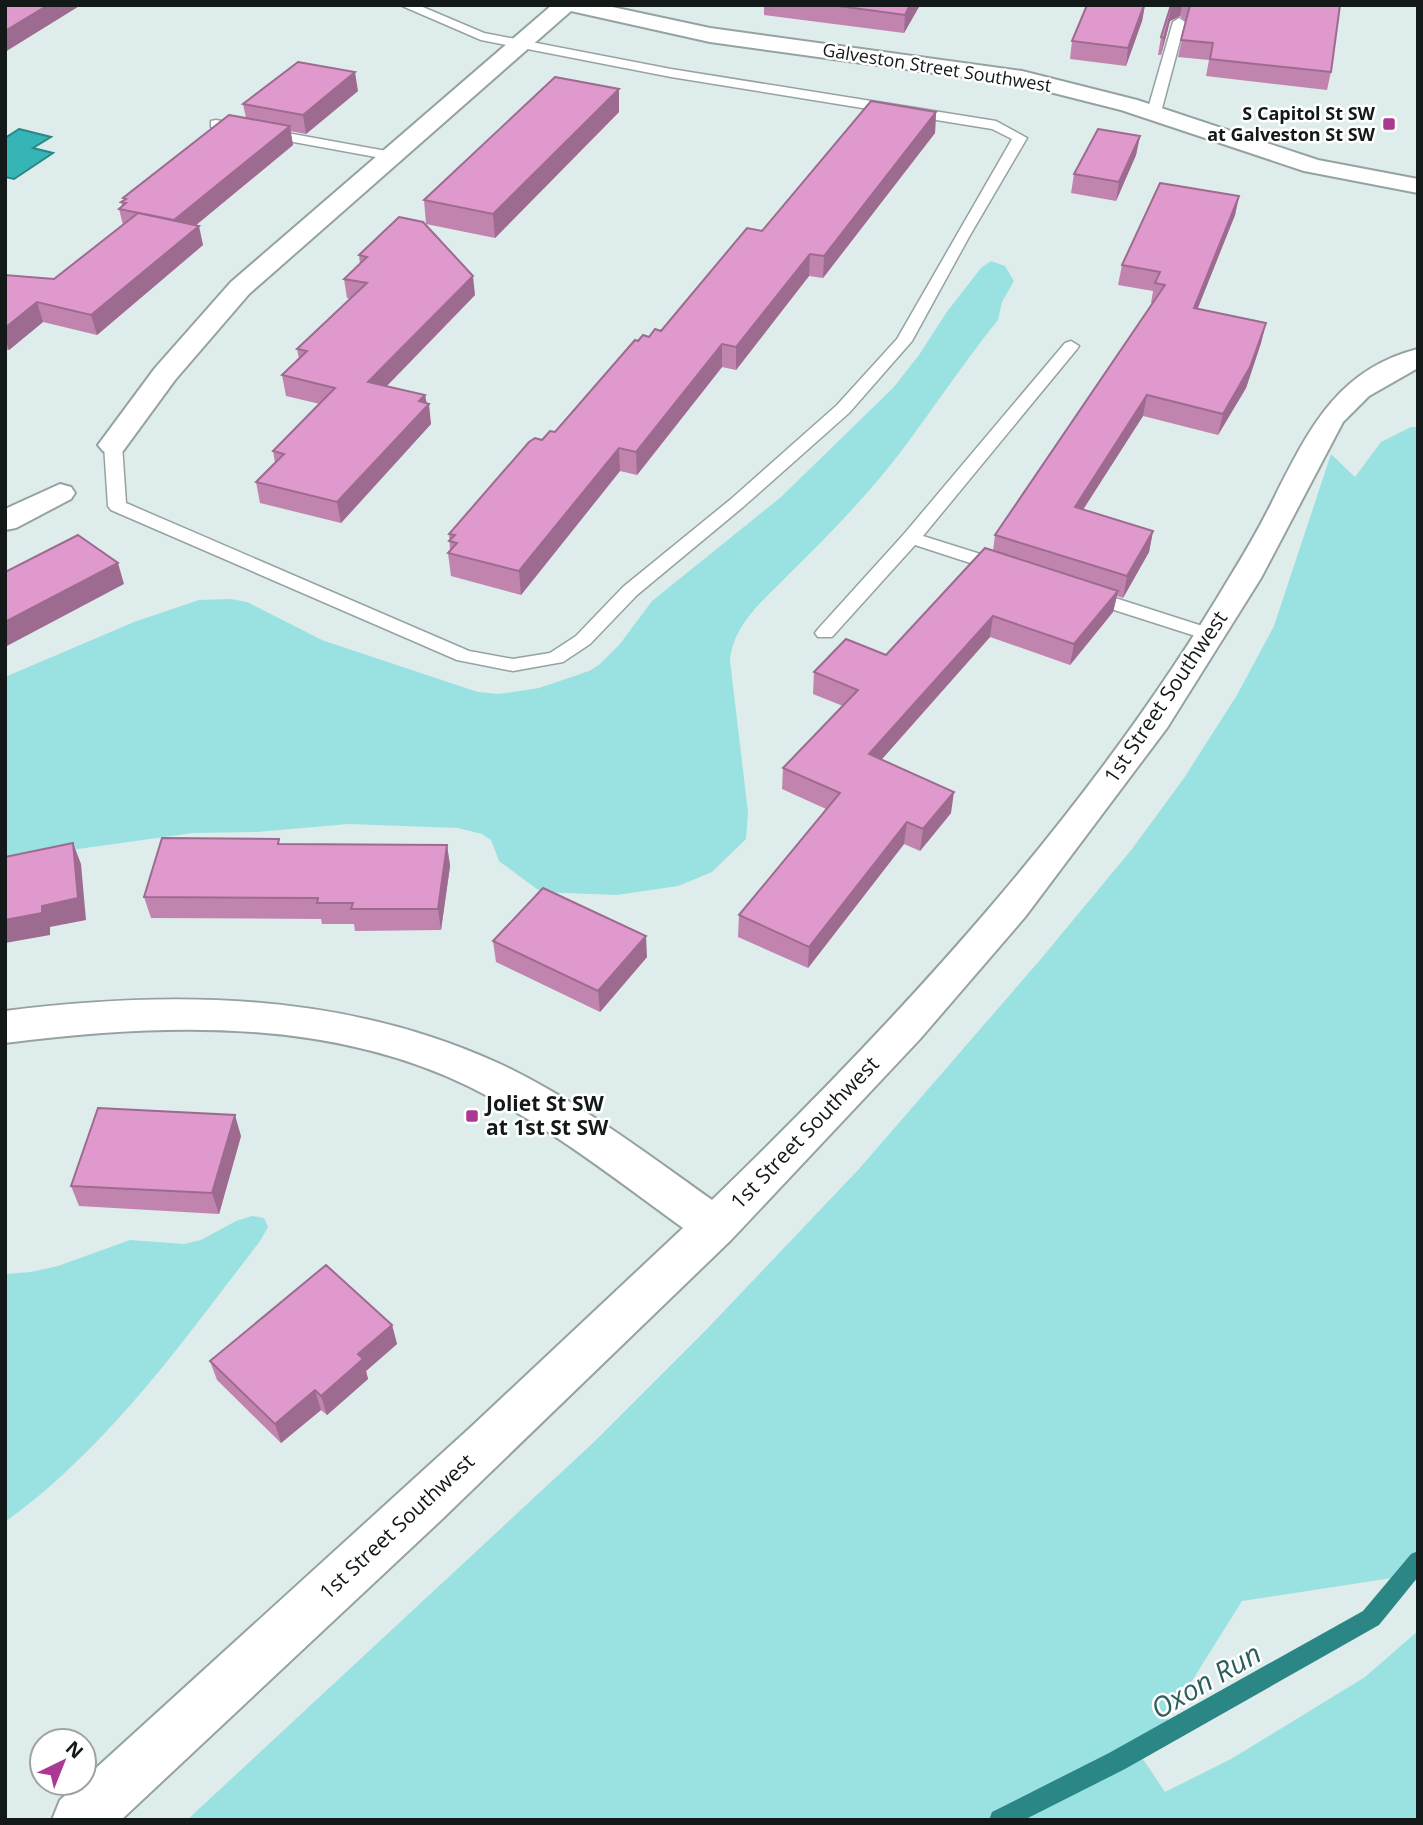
<svg xmlns="http://www.w3.org/2000/svg" width="1423" height="1825" viewBox="0 0 1423 1825" font-family="'Open Sans',sans-serif">
<rect width="100%" height="100%" fill="#deeceb"/>
<g fill="#9ae2e1">
<path d="M991,261L1005,266L1014,281L1002,302L998,320C964,362 935,406 903,449C869,494 828,536 788,575C764,600 733,624 730,661L748,812L746,839L712,872L678,886L617,895L541,892L499,861L491,840L482,834L458,828L348,824L257,832L193,833L42,854L5,865V677L134,622L199,600L231,599L247,602L322,640L478,692L499,694L539,688L589,671L599,665L620,644L652,601L781,497L893,388L919,355L946,313L981,268Z"/>
<polygon points="1411,427 1418,427 1418,1574 1242,1601 1143,1759 1165,1792 1231,1759 1365,1677 1418,1631 1418,1820 187,1820 594,1442 706,1330 859,1169 1040,960 1132,849 1184,778 1237,695 1274,626 1331,454 1355,477 1381,442"/>
<path d="M252,1216L264,1218L268,1227L260,1241C183,1341 109,1447 5,1522V1274L31,1272L58,1266L130,1240L184,1244L201,1240L236,1221Z"/>
</g>
<polygon fill="#35b5b5" stroke="#2b8686" stroke-width="2" points="19,129 51,137 33,148 53,153 14,179 5,177 5,138"/>
<g fill="none" stroke-linecap="round" stroke-linejoin="round">
<polygon fill="#2b8686" fill-rule="evenodd" points="1418,1551 1418,1577 1379,1625 1125,1769 1024,1820 989,1820 992,1812 1109,1753 1363,1611 1411,1554"/>
<defs>
<g id="service">
<polygon points="400,5 418,5 484,33 671,69 996,121 1027,138 969,237 912,341 849,413 743,507 637,595 590,644 563,662 513,671 457,660 111,510 108,506 104,445 113,440 122,445 126,503 469,651 513,659 550,653 576,636 623,587 731,499 837,405 897,339 1012,139 992,129 671,77 481,40"/>
<polygon points="1179,18 1185,22 1161,112 1154,116 1149,115 1147,112 1173,22"/>
<polygon points="216,120 392,152 399,156 392,160 211,127 211,121"/>
<polygon points="1071,341 1079,346 1077,349 923,536 1012,564 1014,568 1012,572 998,572 915,545 832,637 818,637 815,633 818,629 904,534 1065,343"/>
<polygon points="1087,589 1218,631 1221,635 1218,639 1211,641 1080,599 1077,595 1080,591"/>
</g>
<g id="minor">
<polygon points="552,5 603,5 710,28 1022,71 1137,100 1318,160 1418,179 1418,193 1304,171 1121,110 1022,85 710,42 571,11 249,294 175,380 123,451 113,454 103,451 98,445 155,368 231,282"/>
<path d="M1418,349V368L1369,396L1343,422L1261,578L1167,728L1025,917L920,1039L731,1240L439,1522L121,1820H52L60,1800L79,1783H84V1779L472,1426L683,1228C614,1178 547,1125 470,1087C327,1017 159,1023 5,1043V1011C172,990 342,992 498,1063C575,1099 643,1151 712,1200C906,1012 1093,808 1231,575C1247,549 1262,523 1275,496C1309,429 1338,369 1418,349Z"/>
<polygon points="60,484 71,487 75,493 71,499 16,528 5,530 5,509"/>
</g>
</defs>
<use href="#service" stroke="#96a2a2" stroke-width="3"/>
<use href="#minor" stroke="#96a2a2" stroke-width="4"/>
<use href="#service" fill="#fff" fill-rule="evenodd"/>
<use href="#minor" fill="#fff" fill-rule="evenodd"/>
</g>
<g fill="#c184af">
<polygon points="764,5 920,5 904,33 764,15"/>
<polygon points="1145,5 1142,21 1126,66 1070,59 1072,41"/>
<polygon points="1171,5 1340,5 1331,72 1327,90 1206,76 1209,60 1178,57 1186,22 1180,16 1170,21 1161,55 1158,55 1161,37"/>
<polygon points="358,91 306,134 290,131 293,145 196,225 203,245 97,335 43,322 9,350 5,349 5,275 54,279 123,225 119,209 122,206 121,202 124,200 123,198 246,118 243,104"/>
<polygon points="619,112 495,238 426,224 424,200"/>
<polygon points="936,112 935,133 823,278 809,276 736,370 722,367 637,475 620,471 521,595 451,576 448,553 450,551 449,534 542,440 555,432 638,341 649,337 661,331 762,231"/>
<polygon points="1140,136 1136,155 1116,201 1071,193 1074,174"/>
<polygon points="1239,196 1235,215 1197,309 1266,323 1261,343 1246,388 1218,435 1143,416 1083,510 1153,531 1149,552 1123,598 1117,596 1113,612 1070,665 990,637 881,760 951,813 920,851 904,844 808,968 738,937 739,915 826,809 782,789 783,768 843,706 813,694 814,672 886,655 993,551 995,535 1153,303 1151,303 1153,291 1118,285 1122,265"/>
<polygon points="399,217 475,295 387,386 425,395 431,424 341,523 260,503 256,482 275,463 273,451 320,404 286,396 282,375 299,359 297,349 350,299 347,298 344,279 360,264 359,255"/>
<polygon points="280,844 447,845 450,866 441,930 355,931 354,924 322,924 321,919 151,918 144,897"/>
<polygon points="493,941 647,957 600,1012 496,962"/>
<polygon points="241,1136 219,1214 79,1206 71,1186"/>
<polygon points="392,1325 397,1344 366,1371 368,1379 327,1415 321,1410 281,1443 217,1380 210,1361"/>
</g>
<g fill="#9d6b8f">
<polygon points="48,5 81,5 5,52 5,31"/>
<polygon points="910,5 920,5 904,33 905,15"/>
<polygon points="1145,5 1142,21 1126,66 1128,48"/>
<polygon points="1173,5 1182,5 1180,16 1170,21 1161,55 1164,38"/>
<polygon points="355,72 358,91 306,134 303,115"/>
<polygon points="619,89 619,112 495,238 493,214"/>
<polygon points="936,112 935,133 823,278 824,256"/>
<polygon points="290,126 293,145 178,240 174,220"/>
<polygon points="1140,136 1136,155 1116,201 1119,182"/>
<polygon points="1239,196 1235,215 1190,328 1194,308"/>
<polygon points="199,226 203,245 97,335 91,315"/>
<polygon points="810,254 809,276 736,370 736,347"/>
<polygon points="473,276 475,295 371,402 368,382"/>
<polygon points="37,302 43,322 9,350 5,339 5,328"/>
<polygon points="1266,323 1261,343 1246,388 1218,435 1223,414"/>
<polygon points="722,344 722,367 637,475 636,452"/>
<polygon points="425,395 427,406 429,404 431,424 341,523 337,502"/>
<polygon points="1147,395 1143,416 1071,528 1075,507"/>
<polygon points="619,448 620,471 521,595 519,571"/>
<polygon points="1153,531 1149,552 1123,598 1127,576"/>
<polygon points="118,563 124,584 5,647 5,622"/>
<polygon points="1118,591 1113,612 1070,665 1074,644"/>
<polygon points="993,616 990,637 867,776 869,754"/>
<polygon points="954,792 951,813 920,851 923,829"/>
<polygon points="907,822 904,844 808,968 809,947"/>
<polygon points="73,843 81,864 86,920 50,927 50,935 5,943 5,920 42,906"/>
<polygon points="447,845 450,866 441,930 438,909"/>
<polygon points="646,936 647,957 600,1012 598,991"/>
<polygon points="235,1115 241,1136 219,1214 212,1193"/>
<polygon points="392,1325 397,1344 366,1371 368,1379 327,1415 321,1396 358,1354"/>
<polygon points="315,1390 321,1410 281,1443 275,1424"/>
</g>
<g fill="#e099cc" stroke="#9d6b8f" stroke-width="2">
<polygon points="5,5 48,5 5,31"/>
<polygon points="831,5 910,5 905,15"/>
<polygon points="1087,5 1144,5 1128,48 1072,41"/>
<polygon points="1171,5 1173,5 1164,38 1161,37"/>
<polygon points="1190,5 1340,5 1331,72 1210,59 1213,43 1181,40"/>
<polygon points="298,62 355,72 303,115 243,104"/>
<polygon points="555,77 619,89 493,214 424,200"/>
<polygon points="871,101 936,112 824,256 810,254 736,347 722,344 636,452 619,448 519,571 448,553 457,543 449,541 455,535 449,534 529,442 535,438 542,440 550,431 555,432 635,340 638,341 643,335 649,337 655,329 661,331 747,228 762,231"/>
<polygon points="229,115 290,126 174,220 119,209 126,203 121,202 126,199 123,198"/>
<polygon points="1098,129 1140,136 1119,182 1074,174"/>
<polygon points="1160,183 1239,196 1194,308 1266,323 1250,367 1223,414 1147,395 1075,507 1153,531 1127,576 995,535 1165,285 1155,283 1160,272 1122,265"/>
<polygon points="138,213 199,226 91,315 37,302 5,328 5,275 54,279"/>
<polygon points="399,217 423,222 473,276 368,382 425,395 419,401 429,404 337,502 256,482 284,454 273,451 335,388 282,375 307,351 297,349 367,283 344,279 367,257 359,255"/>
<polygon points="78,535 118,563 5,622 5,572"/>
<polygon points="985,548 1118,591 1074,644 993,616 869,754 954,792 923,829 907,822 809,947 739,915 840,793 783,768 858,690 814,672 846,639 886,655"/>
<polygon points="162,838 279,839 278,844 447,845 438,909 351,909 353,903 317,903 318,898 144,897"/>
<polygon points="73,843 78,898 42,906 42,913 5,920 5,857"/>
<polygon points="543,888 646,936 598,991 493,941"/>
<polygon points="98,1108 235,1115 212,1193 71,1186"/>
<polygon points="326,1265 392,1325 358,1354 363,1359 321,1396 315,1390 275,1424 210,1361"/>
</g>
<g fill="#ab3893" stroke="#fff" stroke-width="2.5">
<rect x="1382" y="117" width="14" height="14" rx="3.5"/>
<rect x="465" y="1109" width="14" height="14" rx="3.5"/>
</g>
<g text-anchor="middle" stroke-width="5" stroke-linejoin="round" paint-order="stroke">
<g font-size="18" fill="#131818" stroke="#fff">
<text transform="translate(937 68) rotate(9)" y="6">Galveston Street Southwest</text>
</g>
<g font-size="18" font-weight="bold" fill="#131818" stroke="#fff" text-anchor="end">
<text x="1375" y="120">S Capitol St SW<tspan x="1375" dy="21">at Galveston St SW</tspan></text>
</g>
<g font-size="21" fill="#131818" stroke="#fff">
<text transform="translate(1166 697) rotate(-56)" y="7">1st Street Southwest</text>
<text transform="translate(805 1133) rotate(-46)" y="7">1st Street Southwest</text>
<text transform="translate(397 1527) rotate(-43)" y="7">1st Street Southwest</text>
</g>
<g font-size="21" font-weight="bold" fill="#131818" stroke="#fff" text-anchor="start">
<text x="486" y="1111">Joliet St SW<tspan x="486" dy="24">at 1st St SW</tspan></text>
</g>
<g font-size="28" font-style="italic" fill="#2b5f5e" stroke="#fff">
<text transform="translate(1206 1681) rotate(-30)" y="10">Oxon Run</text>
</g>
</g>
<rect width="1423" height="1825" fill="none" stroke="#131818" stroke-width="14"/>
<g transform="translate(63 1762) rotate(43)"><circle r="33" fill="#ffffff" stroke="#a1a3a3" stroke-width="2"/>
<path d="M0-5L12 26L0 18L-12 26Z" fill="#ab3893"/>
<text y="-10" font-size="19" font-weight="bold" text-anchor="middle" fill="#131818">N</text>
</g>
</svg>
